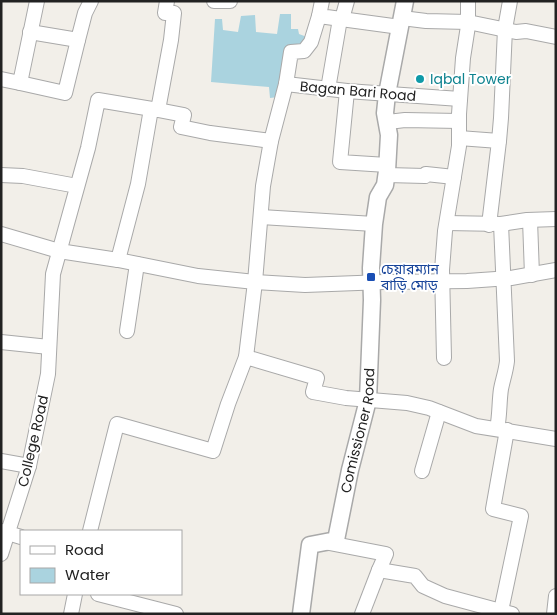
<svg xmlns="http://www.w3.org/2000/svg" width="557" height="615" viewBox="0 0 557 615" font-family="Poppins,'Noto Sans Bengali',sans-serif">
<rect width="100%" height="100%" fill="#f2efe9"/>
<polygon fill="#aad3df" points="280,14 291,14 291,29 298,29 299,34 307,37 278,97 270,98 269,87 211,82 215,19 222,19 223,30 238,32 241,16 255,15 256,32 277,34"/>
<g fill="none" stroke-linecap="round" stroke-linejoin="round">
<defs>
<g id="minor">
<polyline points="214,1 230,1"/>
<polyline points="322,1 319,16 400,27"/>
<polyline points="402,18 426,21 468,22 516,32 526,31 556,37"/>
<polyline points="342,19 347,1"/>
<polyline points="30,32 78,40 85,13 91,1"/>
<polyline points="1,79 20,83 37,1"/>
<polyline points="20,83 65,93 78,40"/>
<polyline points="286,84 347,91 460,99"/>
<polyline points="328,89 340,19"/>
<polyline points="347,91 340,162 387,165"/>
<polyline points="158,110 184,115 181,127 210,133 271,141"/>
<polyline points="388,122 405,120 459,121"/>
<polyline points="459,138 499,141 489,225"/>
<polyline points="499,141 501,118 505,29 510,1"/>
<polyline points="1,175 23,176 77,186"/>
<polyline points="387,175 425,176 426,174 454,177"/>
<polyline points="261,217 374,224"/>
<polyline points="530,220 532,275"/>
<polyline points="447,223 501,224 527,220 556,219"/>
<polyline points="1,234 59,251 118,260 198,276 255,282 305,285 384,282 467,281 511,278 556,270"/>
<polyline points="118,260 138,184 151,109"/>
<polyline points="127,331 137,264"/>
<polyline points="1,342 49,347"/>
<polyline points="246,357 255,282 263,186 271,141 286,84 291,52 304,51 311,42 319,16"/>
<polyline points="444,358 442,270 445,231 459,146 459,114 463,58 468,26 468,1"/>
<path d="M497,429C500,415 499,402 501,389C503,379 506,371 507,361L501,224"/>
<polyline points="1,461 29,466"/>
<polyline points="422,471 439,412"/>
<polyline points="1,531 21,537"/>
<polyline points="90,531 117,424 213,451 228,404 246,357 317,378 313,392 346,398 407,403 429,408 476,426 556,439"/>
<polyline points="324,542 386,554 379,570 415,576 423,586 445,596 512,614"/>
<polyline points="1,554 29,466 48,374 53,274 88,148 98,100 158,110 171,40 174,13 165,13 167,1"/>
<polyline points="98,594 176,614"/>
<polyline points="501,611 521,516 493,509 507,430"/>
<polyline points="71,614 75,594"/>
<polyline points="362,614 379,570"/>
<polyline points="554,614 556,596"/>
</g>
<g id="tertiary">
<path id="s1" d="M301,614L310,545L336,540L350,470L368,400L372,300L371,268L374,224L378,197L385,185L387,171L389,135L385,113L387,94L405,1"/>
</g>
</defs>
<use href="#minor" stroke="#a9a9a9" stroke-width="16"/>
<use href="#tertiary" stroke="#a9a9a9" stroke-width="19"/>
<use href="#minor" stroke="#fff" stroke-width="14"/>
<use href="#tertiary" stroke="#fff" stroke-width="16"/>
</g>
<circle fill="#0f9aa8" stroke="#fff" stroke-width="2" cx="420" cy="79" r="5"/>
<rect fill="#1a4fb4" stroke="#fff" stroke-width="2" x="366" y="272" width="10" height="10" rx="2.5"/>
<g text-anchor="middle" stroke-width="4" stroke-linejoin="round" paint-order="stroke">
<g font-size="14" fill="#0d838f" stroke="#fff" text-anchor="start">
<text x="430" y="84">Iqbal Tower</text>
</g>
<g font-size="14" fill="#222" stroke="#fff">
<text transform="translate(358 91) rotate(5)" y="5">Bagan Bari Road</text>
<text dy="5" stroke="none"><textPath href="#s1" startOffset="208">Comissioner Road</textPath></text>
<text transform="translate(33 441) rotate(-77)" y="5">College Road</text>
</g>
<g font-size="14" fill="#164399" stroke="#fff" text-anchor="start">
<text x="381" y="274">চেয়ারম্যান<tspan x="381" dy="16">বাড়ি মোড়</tspan></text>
</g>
</g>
<rect width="557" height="615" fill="none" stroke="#222222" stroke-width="5"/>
<rect x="20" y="530" width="162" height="65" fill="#ffffff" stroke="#a7a7a7"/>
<rect x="30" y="546" width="25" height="8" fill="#ffffff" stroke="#a7a7a7"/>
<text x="65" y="555" font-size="15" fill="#222222">Road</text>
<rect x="30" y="568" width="25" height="15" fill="#aad3df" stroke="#a7a7a7"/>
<text x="65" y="580" font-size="15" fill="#222222">Water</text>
</svg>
